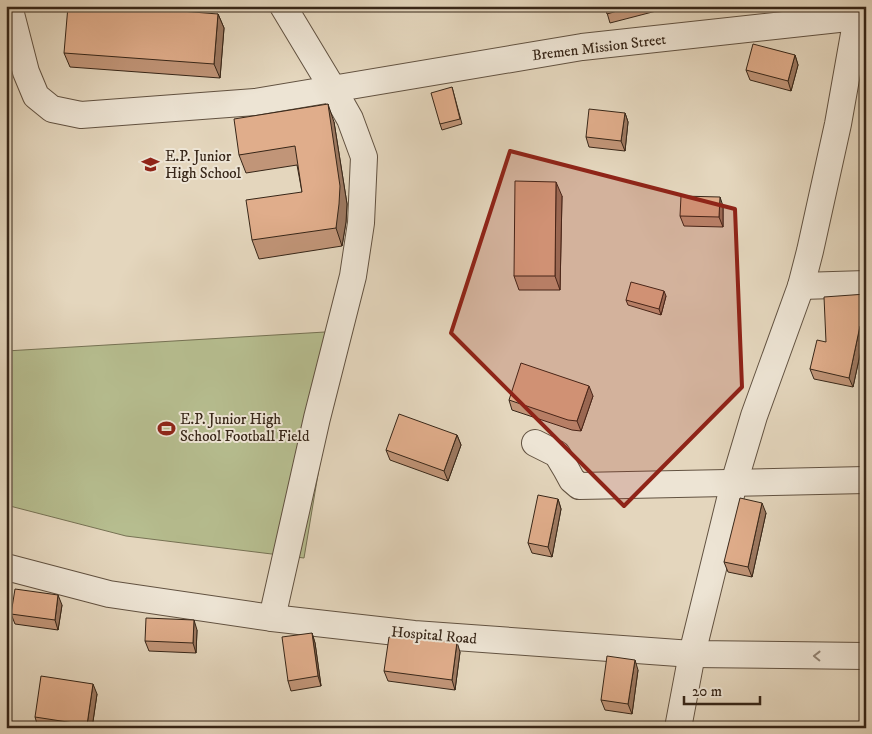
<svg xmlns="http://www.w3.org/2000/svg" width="872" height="734" viewBox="0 0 872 734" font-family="'IM FELL DW Pica',serif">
<rect width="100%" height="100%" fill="#e4d6bd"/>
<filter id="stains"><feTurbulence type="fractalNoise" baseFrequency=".004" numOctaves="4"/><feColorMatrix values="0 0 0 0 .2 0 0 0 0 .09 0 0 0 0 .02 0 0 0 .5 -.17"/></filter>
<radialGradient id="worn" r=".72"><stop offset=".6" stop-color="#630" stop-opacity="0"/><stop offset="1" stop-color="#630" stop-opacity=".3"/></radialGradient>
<polygon fill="#b6bd8f" stroke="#767254" points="342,331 304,558 126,536 6,505 6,351"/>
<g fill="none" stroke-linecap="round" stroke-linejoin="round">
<defs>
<g id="minor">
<polyline points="9,6 26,72 36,96 52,109 81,115 255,102 582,47 866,16"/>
<polyline points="801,286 866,284"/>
<polyline points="535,443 557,454 566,469 572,480 579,486 866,480"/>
<polyline points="6,567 109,594 272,618 414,634 692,654 866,656"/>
<polyline points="272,618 317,418 353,276 361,223 364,157 350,119 333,89 283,6"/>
<polyline points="678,728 692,654 734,483 754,416 801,286 810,251 838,124 857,17"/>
</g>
</defs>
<use href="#minor" stroke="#625241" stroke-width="28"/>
<use href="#minor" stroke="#ede4d4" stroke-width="26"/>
</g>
<g fill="#c19578" stroke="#372618">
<polygon points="605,6 663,6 664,9 610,23"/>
<polygon points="218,14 224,28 220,78 70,67 64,53"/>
<polygon points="795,55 798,65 791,91 750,80 746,70"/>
<polygon points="452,87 462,124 442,130 440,124"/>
<polygon points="625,113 628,122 625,151 589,147 586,137"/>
<polygon points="334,122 347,204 346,222 342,246 259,259 252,240 302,192 297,165 246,173 239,155"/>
<polygon points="562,196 560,290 519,290 514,276"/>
<polygon points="723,206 723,227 684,226 680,216"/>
<polygon points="866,294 866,336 864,336 853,387 814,379 810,369 826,342"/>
<polygon points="666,296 661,315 628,305 626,300"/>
<polygon points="593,396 581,431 572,430 512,410 509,400"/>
<polygon points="457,435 461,445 448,481 390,460 386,450"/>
<polygon points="558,499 561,509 552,557 532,553 528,543"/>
<polygon points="766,513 752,577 728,572 724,562"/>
<polygon points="62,605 58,630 15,624 11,614"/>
<polygon points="197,630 196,653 149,651 145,641"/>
<polygon points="312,633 315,643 321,686 291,691 288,681"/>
<polygon points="460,652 455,690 388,681 384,671"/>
<polygon points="638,670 632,714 605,710 601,700"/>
<polygon points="97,694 92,728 43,728 38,727 35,717"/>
</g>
<g fill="#9d7961" stroke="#372618">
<polygon points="218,14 224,28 220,78 214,64"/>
<polygon points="795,55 798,65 791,91 788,81"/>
<polygon points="328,104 334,122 347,204 346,222 342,246 336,228"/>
<polygon points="625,113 628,122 625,151 621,141"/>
<polygon points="556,182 562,196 560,290 555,276"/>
<polygon points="720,197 723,206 723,227 719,217"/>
<polygon points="664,291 666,296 661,315 659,309"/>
<polygon points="860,326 864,336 853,387 849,378"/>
<polygon points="589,386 593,396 581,431 577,421"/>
<polygon points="457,435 461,445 448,481 444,471"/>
<polygon points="558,499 561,509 552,557 548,547"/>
<polygon points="762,503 766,513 752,577 748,567"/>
<polygon points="58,595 62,605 58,630 55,620"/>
<polygon points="194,620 197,630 196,653 193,643"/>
<polygon points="312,633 315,643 321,686 318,676"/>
<polygon points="457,642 460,652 455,690 452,680"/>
<polygon points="635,660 638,670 632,714 628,704"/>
<polygon points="93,684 97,694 92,728 88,728 87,725"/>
</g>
<g fill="#e0ad8b" stroke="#372618">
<polygon points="68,6 118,6 218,14 214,64 64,53"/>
<polygon points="605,6 634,6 607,14"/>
<polygon points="753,44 795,55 788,81 746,70"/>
<polygon points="452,87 460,119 440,124 431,93"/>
<polygon points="328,104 340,186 339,204 336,228 252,240 246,200 302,192 295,146 239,155 234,119"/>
<polygon points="589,109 625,113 621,141 586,137"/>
<polygon points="515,181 556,182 555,276 514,276"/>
<polygon points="681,196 720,197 719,217 680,216"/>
<polygon points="631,282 664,291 659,309 626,300"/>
<polygon points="866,294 866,326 860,326 849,378 810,369 817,340 826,342 824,297"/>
<polygon points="521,363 589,386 577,421 568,420 509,400"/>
<polygon points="399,414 457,435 444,471 386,450"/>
<polygon points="538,495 558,499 548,547 528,543"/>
<polygon points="740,498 762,503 748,567 724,562"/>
<polygon points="15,589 58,595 55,620 11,614"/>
<polygon points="146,618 194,620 193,643 145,641"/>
<polygon points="312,633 318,676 288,681 282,637"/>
<polygon points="389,637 457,642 452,680 384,671"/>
<polygon points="607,656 635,660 628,704 601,700"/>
<polygon points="41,676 93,684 87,725 35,717"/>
</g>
<defs><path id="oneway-chevron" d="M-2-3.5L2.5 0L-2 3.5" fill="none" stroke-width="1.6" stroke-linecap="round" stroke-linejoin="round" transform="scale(1.25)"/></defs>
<use stroke="#928576" href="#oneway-chevron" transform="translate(817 656) rotate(-179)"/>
<path fill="#8f2418" fill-opacity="0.2" stroke="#8f2418" stroke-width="4" stroke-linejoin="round" d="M510,151L735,209L742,387L624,506L451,333Z"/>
<defs>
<symbol id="school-bare" viewBox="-9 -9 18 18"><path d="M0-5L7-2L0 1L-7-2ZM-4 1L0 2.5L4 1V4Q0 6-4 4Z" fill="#8f2418" stroke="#ede4d4" stroke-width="2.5" paint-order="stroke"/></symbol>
<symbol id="stadium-bare" viewBox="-9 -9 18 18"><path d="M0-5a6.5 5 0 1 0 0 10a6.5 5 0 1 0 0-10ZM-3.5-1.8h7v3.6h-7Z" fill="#8f2418" stroke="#ede4d4" stroke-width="2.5" paint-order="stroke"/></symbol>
</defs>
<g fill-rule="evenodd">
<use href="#school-bare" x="138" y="152" width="25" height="25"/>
<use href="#stadium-bare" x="154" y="416" width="25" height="25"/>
</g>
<g text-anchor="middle" stroke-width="4" stroke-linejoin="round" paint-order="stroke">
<g font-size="15" fill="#372618" stroke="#ede4d4">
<text transform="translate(599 47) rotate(-7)" y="5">Bremen Mission Street</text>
<text transform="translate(434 635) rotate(5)" y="5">Hospital Road</text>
</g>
<g font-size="15" fill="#372618" stroke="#ede4d4" text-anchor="start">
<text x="165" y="161">E.P. Junior<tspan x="165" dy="17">High School</tspan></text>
<text x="180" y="424">E.P. Junior High<tspan x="180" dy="17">School Football Field</tspan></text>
</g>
</g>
<rect width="872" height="734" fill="none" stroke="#e4d6bd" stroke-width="25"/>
<rect x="8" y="8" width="857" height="719" fill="none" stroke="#372618" stroke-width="2.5"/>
<rect x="12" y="12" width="847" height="709" fill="none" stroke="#372618"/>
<path d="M684 696v8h76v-8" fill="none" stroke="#372618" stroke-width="2.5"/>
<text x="692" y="696" font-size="15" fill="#372618" stroke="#ede4d4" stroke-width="4" paint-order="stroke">20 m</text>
<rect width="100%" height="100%" filter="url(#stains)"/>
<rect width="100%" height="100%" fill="url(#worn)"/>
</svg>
